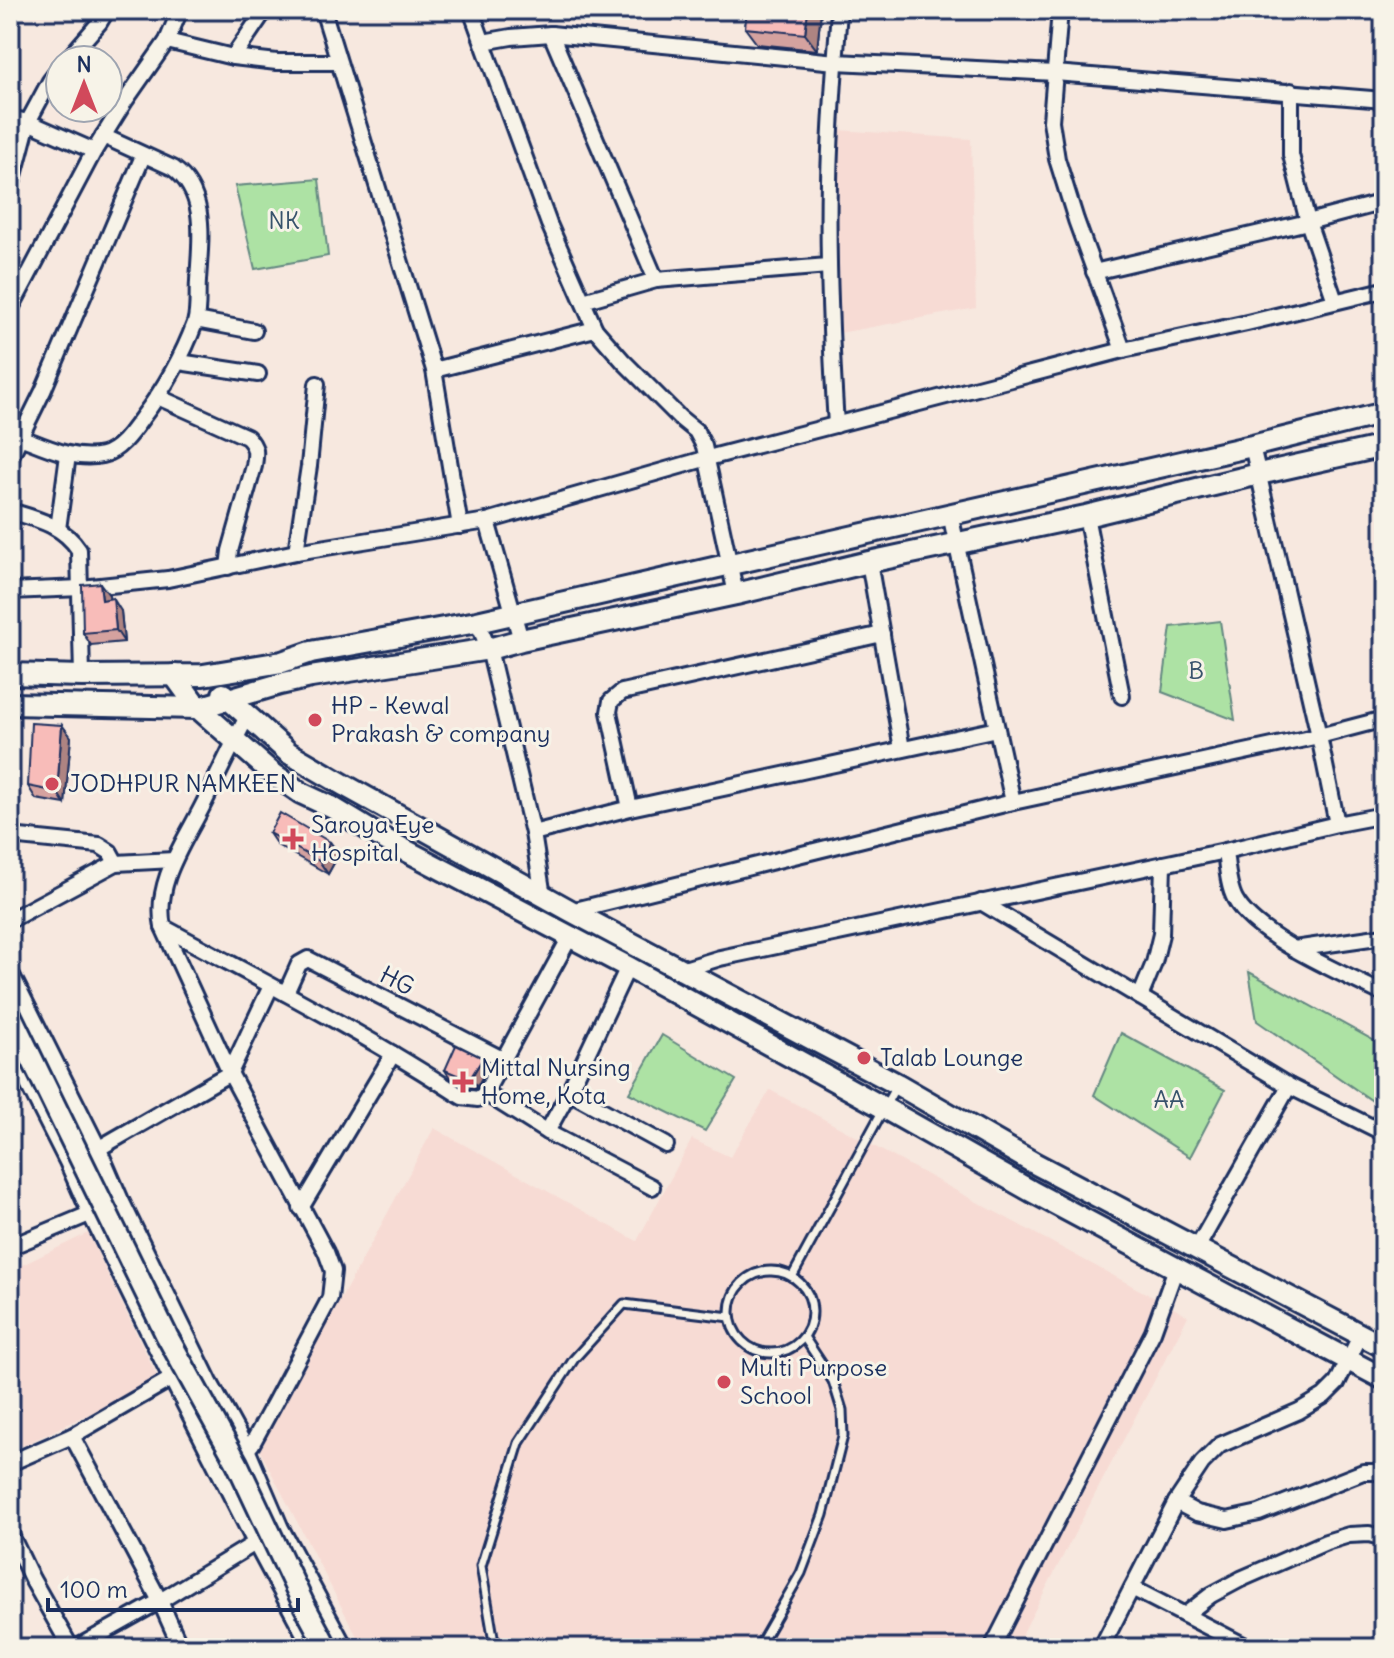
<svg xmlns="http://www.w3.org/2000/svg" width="1394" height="1658" viewBox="0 0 1394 1658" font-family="Delius,sans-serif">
<rect width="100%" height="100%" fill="#f7e8df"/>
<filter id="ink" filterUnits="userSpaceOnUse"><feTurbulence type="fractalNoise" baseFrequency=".0125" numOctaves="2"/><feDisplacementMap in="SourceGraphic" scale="16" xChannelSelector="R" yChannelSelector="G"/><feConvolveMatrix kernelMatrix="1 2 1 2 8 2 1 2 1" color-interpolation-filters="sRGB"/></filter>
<g filter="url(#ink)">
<g fill="#f7dbd4">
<polygon points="838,130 971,139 976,308 834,334"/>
<polygon points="770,1090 1188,1316 1015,1648 363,1648 259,1449 434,1128 637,1241 692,1139 730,1157"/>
<polygon points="88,1233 159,1380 10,1452 10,1271"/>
</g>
<g fill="#ade2a4" stroke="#648881" stroke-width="2">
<polygon points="319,179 328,256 255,269 235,186"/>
<polygon points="1220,621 1235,720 1162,692 1171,627"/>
<polygon points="1249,972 1384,1046 1384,1109 1257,1021"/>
<polygon points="1121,1033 1225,1090 1190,1157 1094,1095"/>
<polygon points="662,1035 736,1080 705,1131 629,1093"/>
</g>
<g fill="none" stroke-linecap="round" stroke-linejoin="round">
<defs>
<g id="lane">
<circle cx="771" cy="1312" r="41"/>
<polyline points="792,1277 896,1086"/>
<polyline points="495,1648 481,1566 519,1443 574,1359 624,1304 730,1317"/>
<polyline points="758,1648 801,1573 823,1515 843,1436 842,1410 833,1381 804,1337"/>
</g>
<g id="street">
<polyline points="323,10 434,370 460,526"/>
<polyline points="471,10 549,224 595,329 623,361 680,418 696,431 704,446 736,594"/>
<polyline points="1060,10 1051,121 1057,159 1076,220 1123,350"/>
<polyline points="551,34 656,280"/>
<polyline points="167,41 233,57 277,62 338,62"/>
<polyline points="483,42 511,37 551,34 836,62 1055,73 1384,100"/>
<polyline points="233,57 265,10"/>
<polyline points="67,60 99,23 107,10"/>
<polyline points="1291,91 1291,155 1308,222 1335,301"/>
<polyline points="10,118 28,122 94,151"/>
<polyline points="10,191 28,122 50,81 60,68"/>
<polyline points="1094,272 1308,222 1384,202"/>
<polyline points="583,301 656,280 828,266"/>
<polyline points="10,310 94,151 125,101 167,41 180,10"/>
<polyline points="196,320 254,331"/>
<polyline points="179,362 258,374"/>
<polyline points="434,370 595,329"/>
<path d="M158,397L247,437C257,447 256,453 254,466L230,551L228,567"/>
<path d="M836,425C831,344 827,263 829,181C830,124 835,67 839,10"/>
<path d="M20,437C46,447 74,461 102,455C119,451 132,432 142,418C164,389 182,358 195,323C199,311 197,294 198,281C200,242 209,194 173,168L103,136"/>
<polyline points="1252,446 1319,736 1337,824"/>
<polyline points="10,458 43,391 143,156"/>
<path d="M10,511C37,519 63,525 79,550L82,676"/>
<polyline points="950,514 1013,802"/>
<polyline points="1086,516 1122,696"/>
<polyline points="487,521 521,640"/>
<polyline points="58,529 68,455"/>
<polyline points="296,552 309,466 317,384"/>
<polyline points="869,562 902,749"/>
<polyline points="10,591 81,588 168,579 296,552 487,521 708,458 1123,350 1247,323 1384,290"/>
<polyline points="477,622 489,649 533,833 543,896"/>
<polyline points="630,808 609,712 611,701 622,692 882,634"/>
<polyline points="533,833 630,808 997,729"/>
<polyline points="10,836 99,845 110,852 116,863"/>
<path d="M1225,851C1227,866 1228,886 1235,899C1256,938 1344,974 1384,994"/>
<polyline points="981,902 1289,1086 1384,1133"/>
<polyline points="571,911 1013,802 1319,736 1384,719"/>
<polyline points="10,920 116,863 174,860"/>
<path d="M163,927C264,982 366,1034 462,1097L478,1099L485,1093L570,937"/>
<polyline points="1294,949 1384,936"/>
<polyline points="681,970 720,958 1225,851 1337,824 1384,815"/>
<polyline points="286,993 299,964 308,959 504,1060"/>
<polyline points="1140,997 1154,963 1161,934 1163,864"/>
<polyline points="569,1092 666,1145"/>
<polyline points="485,1093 547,1132 652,1187"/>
<polyline points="547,1132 569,1092 628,967"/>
<polyline points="89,1154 230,1073 271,986"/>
<polyline points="301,1208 393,1054"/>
<polyline points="10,1247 99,1210"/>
<polyline points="1197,1248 1289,1086"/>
<polyline points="72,1436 160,1601 181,1648"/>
<path d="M245,1452L252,1444L276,1400L330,1298L333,1271L326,1252L230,1073L163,927C154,883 184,843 203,805C218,775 232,745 248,715"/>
<polyline points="10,1463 72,1436 174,1377"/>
<polyline points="1176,1502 1197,1513 1227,1520 1259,1513 1363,1472 1384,1472"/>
<polyline points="10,1533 32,1579 71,1648"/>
<polyline points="1132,1588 1249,1648"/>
<polyline points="1185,1615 1211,1595 1241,1579 1326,1542 1349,1535 1369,1534 1384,1538"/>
<polyline points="76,1648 160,1601 265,1537"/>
<polyline points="992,1648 1153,1332 1176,1268"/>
<polyline points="1101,1648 1176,1502 1202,1463 1220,1445 1299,1411 1324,1396 1337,1383 1361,1334"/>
</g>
<g id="secondary">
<polyline points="10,674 82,676 203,675 282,662 311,652 477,622 731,564 1252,446 1384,413"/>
<polyline points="174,675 198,708 272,773 301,793 333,808 384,839 628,967 884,1108 1031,1191 1384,1379"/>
<polyline points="223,694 289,753 344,785 571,911 897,1084 1034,1163 1384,1347"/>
<polyline points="10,704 198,708 280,684 311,677 489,649 521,640 736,594 869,562 1086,516 1259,474 1384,446"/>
<polyline points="10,978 96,1150 118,1201 207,1383 245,1452 278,1529 342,1648"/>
<polyline points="10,1042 70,1161 93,1213 174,1377 258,1542 315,1648"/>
</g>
</defs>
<use href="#lane" stroke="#1b2f5e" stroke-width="13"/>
<use href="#street" stroke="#1b2f5e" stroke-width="20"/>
<use href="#secondary" stroke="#1b2f5e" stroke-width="26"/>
<use href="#lane" stroke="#f7f3e8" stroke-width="7"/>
<use href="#street" stroke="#f7f3e8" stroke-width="14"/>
<use href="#secondary" stroke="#f7f3e8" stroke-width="20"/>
<defs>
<polyline id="secondary-bridge" points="10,1014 167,1336 237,1463 304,1605 327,1648"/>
</defs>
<use href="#secondary-bridge" stroke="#1b2f5e" stroke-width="26" stroke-linecap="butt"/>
<use href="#secondary-bridge" stroke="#f7f3e8" stroke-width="20"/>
</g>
<g fill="#d5a29f" stroke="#1b2f5e" stroke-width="2">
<polygon points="525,10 682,10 681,20 530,16"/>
<polygon points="747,10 821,10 817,50 757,44 745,28"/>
<polygon points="109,595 109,599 121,611 124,642 91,645 83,633"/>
<polygon points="62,725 71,737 65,804 36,799 28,786"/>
<polygon points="269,833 330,842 339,854 328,874 277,845"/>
<polygon points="488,1066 475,1089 450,1078 445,1070"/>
</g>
<g fill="#ae8482" stroke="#1b2f5e" stroke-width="2">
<polygon points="675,10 682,10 681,20"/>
<polygon points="808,10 821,10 817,50 805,34"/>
<polygon points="100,583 109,595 111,612 102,600"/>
<polygon points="113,598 121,611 124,642 116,630"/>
<polygon points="62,725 71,737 65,804 57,792"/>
<polygon points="330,842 339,854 328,874 319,861"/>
<polygon points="483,1058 488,1066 477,1087 471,1078"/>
</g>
<g fill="#f8bcb9" stroke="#1b2f5e" stroke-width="2">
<polygon points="747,10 808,10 805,34 745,28"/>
<polygon points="100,583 102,600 113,598 116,630 83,633 82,585"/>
<polygon points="31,723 62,725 57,792 28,786"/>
<polygon points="280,813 330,842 319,861 269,833"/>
<polygon points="456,1045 483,1058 469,1080 445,1070"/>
</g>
</g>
<g fill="#d1495b" stroke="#f7f3e8" stroke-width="3">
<circle cx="315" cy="720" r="8"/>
<circle cx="52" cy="784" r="8"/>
<path d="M289 827h8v8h8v8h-8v8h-8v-8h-8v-8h8z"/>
<circle cx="864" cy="1058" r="8"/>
<path d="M459 1070h8v8h8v8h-8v8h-8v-8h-8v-8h8z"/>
<circle cx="724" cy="1382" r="8"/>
</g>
<g text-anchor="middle" stroke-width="6" stroke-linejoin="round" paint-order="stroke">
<g font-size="24" fill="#38536c" stroke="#f7f3e8">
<text x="284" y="229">NK</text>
<text x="1196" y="679">B</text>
<text x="1169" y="1108">AA</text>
</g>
<g font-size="24" fill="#1b2f5e" stroke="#f7f3e8" text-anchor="start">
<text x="331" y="714">HP - Kewal<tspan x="331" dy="28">Prakash &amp; company</tspan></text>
<text x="68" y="792">JODHPUR NAMKEEN</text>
<text x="311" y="833">Saroya Eye<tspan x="311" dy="28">Hospital</tspan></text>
<text x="880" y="1066">Talab Lounge</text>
<text x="481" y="1076">Mittal Nursing<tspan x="481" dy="28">Home, Kota</tspan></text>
<text x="740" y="1376">Multi Purpose<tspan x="740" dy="28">School</tspan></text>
</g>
<g font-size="24" fill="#1b2f5e" stroke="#f7f3e8">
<text transform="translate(397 981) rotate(27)" y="8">HG</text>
</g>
</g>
<rect width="1394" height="1658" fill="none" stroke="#f7f3e8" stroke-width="40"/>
<rect x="20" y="20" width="1354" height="1618" fill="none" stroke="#1b2f5e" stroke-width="3" filter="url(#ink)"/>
<g transform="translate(84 84)"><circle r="38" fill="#f7f3e8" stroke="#9fa5b1" stroke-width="2"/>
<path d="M0-6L14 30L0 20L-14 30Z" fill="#d1495b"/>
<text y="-12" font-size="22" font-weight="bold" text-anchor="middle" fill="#1b2f5e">N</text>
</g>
<path d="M48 1598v12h250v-12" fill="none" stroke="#1b2f5e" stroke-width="4"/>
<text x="60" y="1598" font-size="24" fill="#1b2f5e" stroke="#f7f3e8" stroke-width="6" paint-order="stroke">100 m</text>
</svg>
